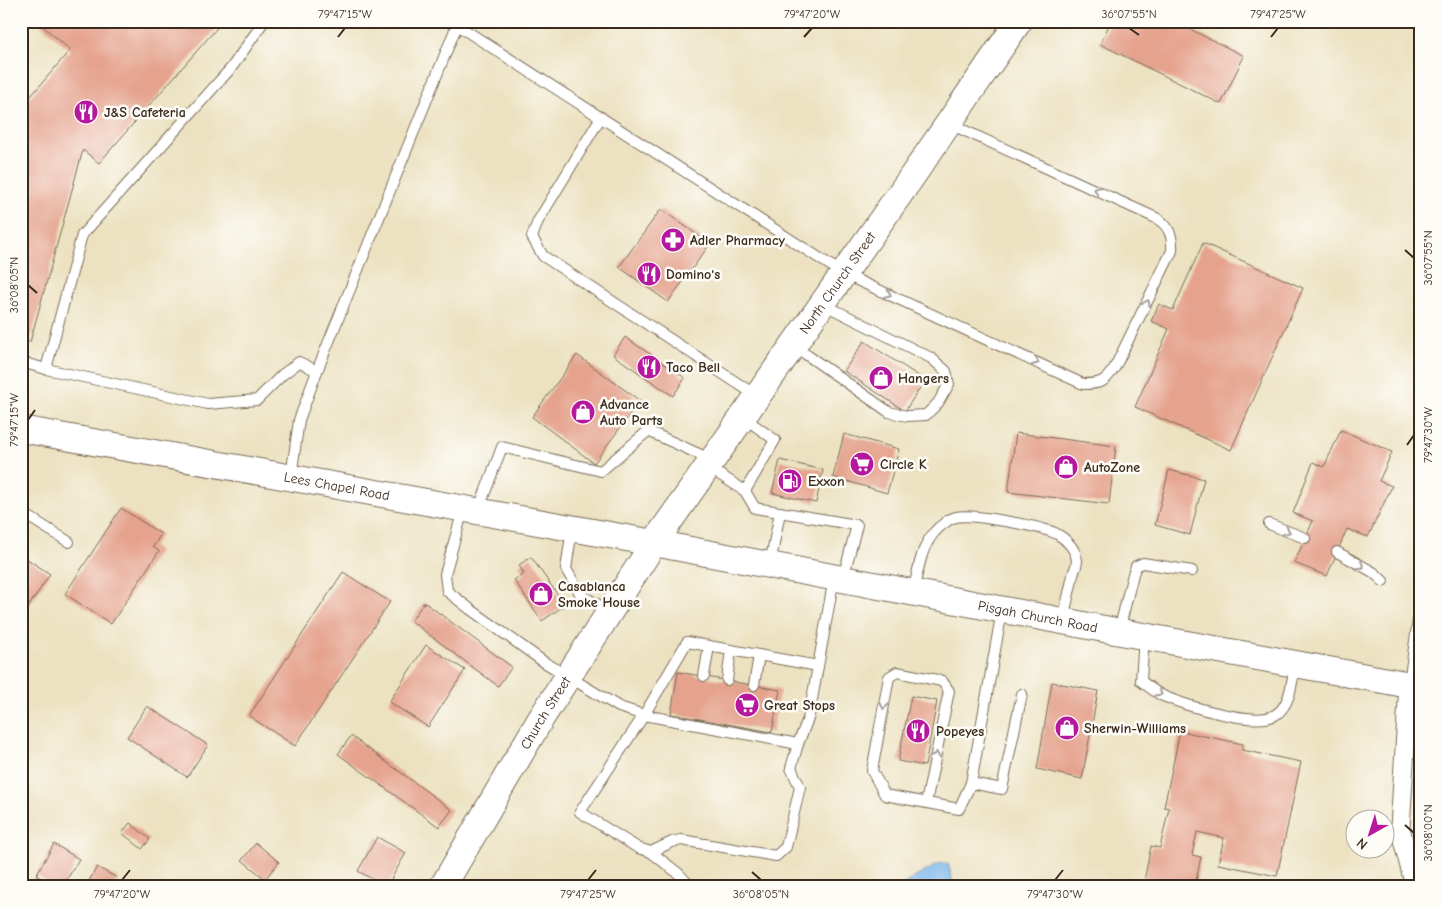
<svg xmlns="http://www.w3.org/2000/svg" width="1442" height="907" viewBox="0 0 1442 907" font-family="'Comic Neue',sans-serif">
<rect width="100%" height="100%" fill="#fdfcf7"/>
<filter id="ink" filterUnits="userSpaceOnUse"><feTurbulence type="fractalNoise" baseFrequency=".02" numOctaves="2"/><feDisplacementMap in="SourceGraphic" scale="10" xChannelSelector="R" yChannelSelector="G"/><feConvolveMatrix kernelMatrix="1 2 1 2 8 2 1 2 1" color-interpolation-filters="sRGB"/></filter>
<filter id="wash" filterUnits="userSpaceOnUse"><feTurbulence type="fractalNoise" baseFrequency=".0096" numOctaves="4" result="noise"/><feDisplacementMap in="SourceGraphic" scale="20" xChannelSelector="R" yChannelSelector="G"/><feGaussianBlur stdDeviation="1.12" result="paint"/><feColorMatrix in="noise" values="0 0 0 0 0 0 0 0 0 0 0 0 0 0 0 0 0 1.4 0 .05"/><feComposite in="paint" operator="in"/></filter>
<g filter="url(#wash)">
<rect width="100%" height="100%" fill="#ece2c1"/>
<polygon fill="#78b5eb" stroke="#5a7084" points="948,863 954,886 900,886 938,864"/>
<g id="blocks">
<g fill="#e5a28d">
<polygon points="37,21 223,21 99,163 83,150 30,342 21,340 21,116 26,102 70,50"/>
<polygon points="1111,21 1174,21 1244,56 1221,104 1100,44"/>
<polygon points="661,209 710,244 668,302 619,267"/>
<polygon points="1203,243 1303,288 1231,450 1135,407 1169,329 1151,321 1159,304 1173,310"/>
<polygon points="625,337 685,378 673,396 613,355"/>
<polygon points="864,341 925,380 905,411 844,371"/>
<polygon points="577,355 640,401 594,463 532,417"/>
<polygon points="1341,430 1392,452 1379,481 1392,486 1368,537 1347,529 1327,576 1294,563 1313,521 1293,513 1313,462 1324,467"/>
<polygon points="1016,433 1116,446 1109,504 1008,492"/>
<polygon points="844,434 899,449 887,493 833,477"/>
<polygon points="780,460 823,470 816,503 772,493"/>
<polygon points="1169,470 1204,479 1190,535 1155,525"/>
<polygon points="121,508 161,534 153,547 159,551 111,624 65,594"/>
<polygon points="21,555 50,574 21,618"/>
<polygon points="531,557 565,605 542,621 514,580 524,574 519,565"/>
<polygon points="343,572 390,602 295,746 249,716"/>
<polygon points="424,602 512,667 498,686 411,621"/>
<polygon points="426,645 465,670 428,727 389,702"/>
<polygon points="678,672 780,690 772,732 671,714"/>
<polygon points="1052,682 1098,691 1082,779 1037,769"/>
<polygon points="911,696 937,701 925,766 898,761"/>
<polygon points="147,706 208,745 187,777 127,737"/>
<polygon points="1180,731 1243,744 1242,750 1301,762 1277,876 1218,864 1224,838 1197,832 1192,855 1201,857 1195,886 1143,886 1151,846 1160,848 1169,808 1164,807"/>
<polygon points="351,736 452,810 439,827 338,754"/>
<polygon points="130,823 150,839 142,849 122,833"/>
<polygon points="377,837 406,853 387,886 384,886 358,871"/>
<polygon points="256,843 279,862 265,879 242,860"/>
<polygon points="54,844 79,859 63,886 54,886 36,875"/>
<polygon points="97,867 117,878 113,886 86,886"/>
</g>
</g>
</g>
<g filter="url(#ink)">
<use href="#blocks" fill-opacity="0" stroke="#796a57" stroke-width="1"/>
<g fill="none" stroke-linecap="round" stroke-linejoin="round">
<defs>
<g id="lane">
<polyline points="601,117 538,221 532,237 543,256 757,396"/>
<polyline points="794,346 889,412 907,416 926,415 938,403 949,384 946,371 931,358 823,304"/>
<polyline points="21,362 46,369 208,404 257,400 282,375 299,362 317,371"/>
<polyline points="46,369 82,235 232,67 264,21"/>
<polyline points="743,417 775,440 745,491"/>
<polyline points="708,467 745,491 755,508 857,525 843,578"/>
<path d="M291,477L299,420L317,371L457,25L844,274L1083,384C1102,384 1105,382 1115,367L1172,251C1173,236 1169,225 1156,218L950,124"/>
<polyline points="463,510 445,574 447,591 470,609 544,662 619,707 644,715 580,812 638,848 651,852 672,842 681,840 776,856 786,847 800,787 791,768 798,744 809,716 834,578"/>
<polyline points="478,511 502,447 601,471 648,431 712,460"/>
<polyline points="21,512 69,542"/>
<polyline points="1269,524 1305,538"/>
<polyline points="572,529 566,569 581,595 609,611"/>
<polyline points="1337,552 1373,572 1383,581"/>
<polyline points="770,564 780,512"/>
<path d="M913,593C919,567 921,538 946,522C948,520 953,518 956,517C971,513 1043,527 1057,534C1066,539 1076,549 1077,561C1077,565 1074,571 1073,575C1070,590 1066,605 1063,620"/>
<polyline points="1119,631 1133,574 1136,566 1143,563 1192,571"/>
<path d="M1144,637L1141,681C1148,686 1155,692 1163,696C1184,705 1255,727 1275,715C1291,706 1292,680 1295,664"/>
<polyline points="704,676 709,646"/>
<polyline points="727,680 731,650"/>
<polyline points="1409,683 1421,599"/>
<polyline points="754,685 759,655"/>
<polyline points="798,744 644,715 687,642 818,666"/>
<polyline points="971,783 1002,789 1022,694"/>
<polyline points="926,803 949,691 942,681 897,672 889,677 872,771 885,795 959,809 971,783 1002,611"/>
<polyline points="651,852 679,874 690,886"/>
</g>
<polyline id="street" points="1409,684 1400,828 1415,886"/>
<g id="secondary">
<path id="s1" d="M21,429L654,543L1099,628L1421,687"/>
<path id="s2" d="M443,886L540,720L654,543L911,178L1019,21"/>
</g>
</defs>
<use href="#lane" stroke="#796a57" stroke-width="12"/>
<use href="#street" stroke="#796a57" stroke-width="21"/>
<use href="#secondary" stroke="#796a57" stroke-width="28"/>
<use href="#lane" stroke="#fff" stroke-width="10"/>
<use href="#street" stroke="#fff" stroke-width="19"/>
<use href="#secondary" stroke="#fff" stroke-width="26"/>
</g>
<defs><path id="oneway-chevron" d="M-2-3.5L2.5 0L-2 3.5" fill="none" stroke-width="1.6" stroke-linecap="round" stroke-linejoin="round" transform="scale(1.25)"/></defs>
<g stroke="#a79f9a">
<use href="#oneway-chevron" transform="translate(1097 190) rotate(-155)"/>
<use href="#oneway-chevron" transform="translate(888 294) rotate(25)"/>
<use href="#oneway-chevron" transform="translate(1147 303) rotate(-64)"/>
<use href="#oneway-chevron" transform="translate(1036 362) rotate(25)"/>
<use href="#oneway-chevron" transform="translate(1287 531) rotate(22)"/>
<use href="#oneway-chevron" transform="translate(1361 566) rotate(30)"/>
<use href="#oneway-chevron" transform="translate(1159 693) rotate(31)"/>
<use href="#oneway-chevron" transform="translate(884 706) rotate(100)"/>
<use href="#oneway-chevron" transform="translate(936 755) rotate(-79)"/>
</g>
</g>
<path fill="none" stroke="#3b2a1e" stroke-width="2" d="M1129,28L1139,35M338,37L345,28M804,37L812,28M1271,37L1278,28M1405,250L1414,258M28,285L37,293M28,420L35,410M1407,445L1414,435M1405,825L1414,833M752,872L761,880M122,880L130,870M588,880L596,870M1055,880L1063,870"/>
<defs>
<symbol id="restaurant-disc" viewBox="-11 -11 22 22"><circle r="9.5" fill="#b5179e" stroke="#fdfcf7"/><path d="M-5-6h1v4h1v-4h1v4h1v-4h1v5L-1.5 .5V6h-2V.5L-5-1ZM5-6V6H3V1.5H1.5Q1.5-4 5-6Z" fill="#fff"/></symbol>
<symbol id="pharmacy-disc" viewBox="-11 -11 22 22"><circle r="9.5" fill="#b5179e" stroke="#fdfcf7"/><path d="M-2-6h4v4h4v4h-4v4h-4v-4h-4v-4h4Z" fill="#fff"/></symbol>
<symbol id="shop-disc" viewBox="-11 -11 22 22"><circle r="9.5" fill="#b5179e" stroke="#fdfcf7"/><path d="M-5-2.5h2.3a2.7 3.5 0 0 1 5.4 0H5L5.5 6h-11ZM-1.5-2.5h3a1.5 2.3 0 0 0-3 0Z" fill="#fff"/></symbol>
<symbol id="supermarket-disc" viewBox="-11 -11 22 22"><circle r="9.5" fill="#b5179e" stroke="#fdfcf7"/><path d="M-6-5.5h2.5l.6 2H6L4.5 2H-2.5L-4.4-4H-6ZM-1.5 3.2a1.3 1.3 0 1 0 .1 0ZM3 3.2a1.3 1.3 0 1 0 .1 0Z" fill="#fff"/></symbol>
<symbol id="fuel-disc" viewBox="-11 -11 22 22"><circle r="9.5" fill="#b5179e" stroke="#fdfcf7"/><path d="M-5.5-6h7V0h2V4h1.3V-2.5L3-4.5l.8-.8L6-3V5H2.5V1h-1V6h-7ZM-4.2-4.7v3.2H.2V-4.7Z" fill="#fff"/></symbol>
</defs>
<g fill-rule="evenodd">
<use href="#restaurant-disc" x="72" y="98" width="28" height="28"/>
<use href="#pharmacy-disc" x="659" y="226" width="28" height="28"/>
<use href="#restaurant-disc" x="635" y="260" width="28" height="28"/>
<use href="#restaurant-disc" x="635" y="353" width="28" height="28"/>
<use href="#shop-disc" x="867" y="364" width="28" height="28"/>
<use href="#shop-disc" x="569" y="398" width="28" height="28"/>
<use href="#supermarket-disc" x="848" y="450" width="28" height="28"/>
<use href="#shop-disc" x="1052" y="453" width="28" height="28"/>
<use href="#fuel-disc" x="776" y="467" width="28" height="28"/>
<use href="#shop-disc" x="527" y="580" width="28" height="28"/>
<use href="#supermarket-disc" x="733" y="691" width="28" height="28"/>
<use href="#shop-disc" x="1053" y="714" width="28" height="28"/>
<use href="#restaurant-disc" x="904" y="717" width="28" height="28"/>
</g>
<g text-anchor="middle" stroke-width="5" stroke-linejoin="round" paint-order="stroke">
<g font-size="14" font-weight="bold" fill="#3b2a1e" stroke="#fdfcf7" text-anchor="start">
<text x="104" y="117">J&amp;S Cafeteria</text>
<text x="690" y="245">Adler Pharmacy</text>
<text x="666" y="279">Domino's</text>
<text x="666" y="372">Taco Bell</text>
<text x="898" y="383">Hangers</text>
<text x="600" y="409">Advance<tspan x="600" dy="16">Auto Parts</tspan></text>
<text x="880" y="469">Circle K</text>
<text x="1084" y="472">AutoZone</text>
<text x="808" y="486">Exxon</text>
<text x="558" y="591">Casablanca<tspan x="558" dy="16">Smoke House</tspan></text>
<text x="764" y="710">Great Stops</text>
<text x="1084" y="733">Sherwin-Williams</text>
<text x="936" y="736">Popeyes</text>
</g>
<g font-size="14" fill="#3b2a1e" stroke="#fdfcf7">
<text dy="5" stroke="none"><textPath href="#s2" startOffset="721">North Church Street</textPath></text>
<text dy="5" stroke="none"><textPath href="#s1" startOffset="321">Lees Chapel Road</textPath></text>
<text dy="5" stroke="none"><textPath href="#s1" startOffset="1034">Pisgah Church Road</textPath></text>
<text dy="5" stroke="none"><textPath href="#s2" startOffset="201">Church Street</textPath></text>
</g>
</g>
<rect width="1442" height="907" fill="none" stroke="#fdfcf7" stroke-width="55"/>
<g transform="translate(1370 834) rotate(219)"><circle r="24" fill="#fdfcf7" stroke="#afa8a0"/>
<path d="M0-4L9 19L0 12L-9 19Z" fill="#b5179e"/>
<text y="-8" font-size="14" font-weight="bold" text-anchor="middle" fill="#3b2a1e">N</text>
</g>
<rect x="28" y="28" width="1386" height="852" fill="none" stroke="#3b2a1e" stroke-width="2"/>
<g font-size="12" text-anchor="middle" fill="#3b2a1e">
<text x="345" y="18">79°47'15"W</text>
<text x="812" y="18">79°47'20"W</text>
<text x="1129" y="18">36°07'55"N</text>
<text x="1278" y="18">79°47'25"W</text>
<text transform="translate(1428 258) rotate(-90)" y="4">36°07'55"N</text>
<text transform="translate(14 285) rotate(-90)" y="4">36°08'05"N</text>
<text transform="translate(14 420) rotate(-90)" y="4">79°47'15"W</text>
<text transform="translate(1428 435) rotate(-90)" y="4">79°47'30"W</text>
<text transform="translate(1428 833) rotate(-90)" y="4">36°08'00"N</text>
<text x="122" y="898">79°47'20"W</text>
<text x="588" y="898">79°47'25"W</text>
<text x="761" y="898">36°08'05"N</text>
<text x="1055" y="898">79°47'30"W</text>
</g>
</svg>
